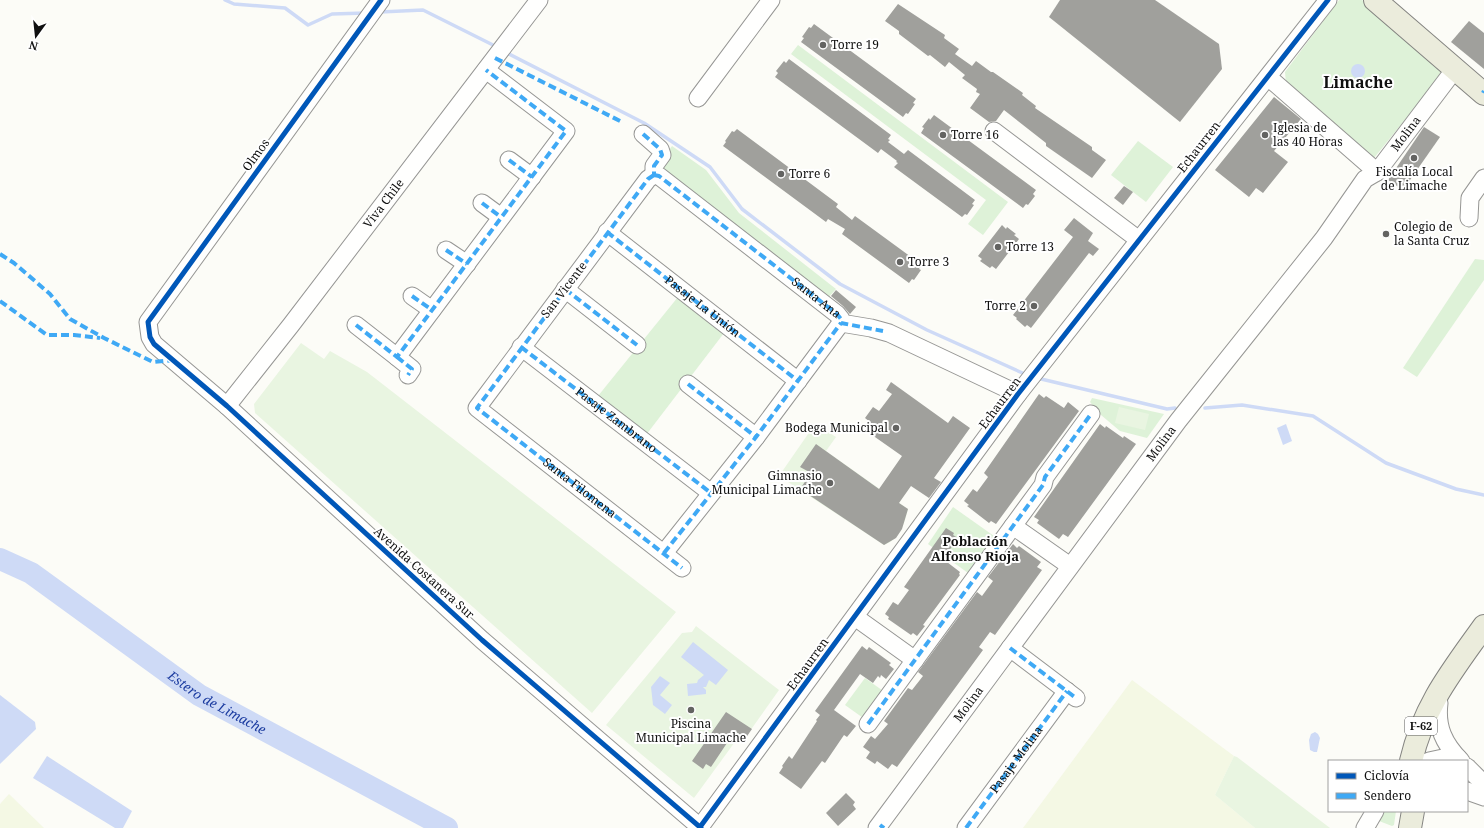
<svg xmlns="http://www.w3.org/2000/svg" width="1484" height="828" viewBox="0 0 1484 828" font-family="'Noto Serif',serif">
<rect width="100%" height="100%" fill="#fcfcf7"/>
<g fill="#f4f8e4">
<polygon points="1132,680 1234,756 1215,795 1255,828 1023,828"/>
<polygon points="9,794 44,828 0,828 0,804"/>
</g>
<g fill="#def2d8">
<polygon points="1339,0 1362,0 1446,69 1374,158 1368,158 1286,84 1285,72"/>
<polygon points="798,45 1008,202 983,235 968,224 986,200 791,54"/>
<polygon points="1138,141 1173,167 1146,202 1111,175"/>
<polygon points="672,146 706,170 739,213 836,289 827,299 661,171 660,162"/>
<polygon points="1475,259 1484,260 1484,280 1417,377 1403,368"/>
<polygon points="678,297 724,333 646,435 598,396"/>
<polygon points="1092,398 1164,414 1147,438 1120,431 1101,415 1090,402"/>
<polygon points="953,507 994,536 968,573 928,544"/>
<polygon points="865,678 886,693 866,720 845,705"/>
<polygon points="1385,811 1396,811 1394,825 1392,826 1379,821"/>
</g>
<g fill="#e9f5e1">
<polygon points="301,343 324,359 330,351 367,372 676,612 592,713 255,413 254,404"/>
<polygon points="1119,407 1149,414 1145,430 1115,423"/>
<path d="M815,424L836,437L826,451L908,509C904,525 900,539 884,545L779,476Z"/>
<polygon points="696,626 779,690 745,738 740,735 694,798 606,725 682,633 692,632"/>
<polygon points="1234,756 1237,757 1330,828 1255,828 1215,795"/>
</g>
<g fill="#cedaf6">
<circle cx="1358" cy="71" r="7"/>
<polygon points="1286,424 1292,441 1283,445 1277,428"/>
<polygon points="693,642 728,670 716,685 709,680 706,687 703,687 706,690 706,694 688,696 687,684 697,683 698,680 704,675 681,657"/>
<polygon points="660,676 670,683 660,695 672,705 665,714 653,705 651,687"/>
<polygon points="0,695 35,722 36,729 0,764"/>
<path d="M1315,732L1318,734L1320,738C1319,742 1318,748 1317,752H1314L1310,750L1309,740L1311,734Z"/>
<polygon points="47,756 132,811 123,828 115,828 33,778"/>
</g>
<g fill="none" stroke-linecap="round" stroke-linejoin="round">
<g stroke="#cedaf6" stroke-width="3.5">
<polyline points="225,0 234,4 285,8 308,25 332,14 366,13"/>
<polyline points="380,12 423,10 495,46"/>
<polyline points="507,53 644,123 710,167 742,209 840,284 927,330 1027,375"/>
<polyline points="1037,378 1167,409 1175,408"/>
<polyline points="1205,408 1242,405 1313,416 1386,463 1456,489 1484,495"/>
</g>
<path stroke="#cedaf6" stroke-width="22" id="s1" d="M0,559L31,573L199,695L447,828"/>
</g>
<g fill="#a0a09c">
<polygon points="1060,0 1155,0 1219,44 1222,69 1180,122 1049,17"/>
<polygon points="898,4 945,35 944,38 959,49 955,54 972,66 976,61 991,72 993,72 1023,93 1022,95 1036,106 1035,108 1092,147 1092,150 1106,160 1092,178 1046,146 1046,143 1004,110 996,121 989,122 970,108 980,94 976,92 977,89 962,78 965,75 949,62 945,67 930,55 928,56 899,34 899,31 885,21"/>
<polygon points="1469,21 1484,33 1484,69 1451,42"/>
<polygon points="814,24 916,99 913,103 915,104 908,114 906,113 903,117 801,42 804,38 802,37 809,27 811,28"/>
<polygon points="789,59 891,135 888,139 890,140 888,142 904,154 908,150 975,200 972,204 974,205 967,215 965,214 962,217 894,167 898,163 896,162 897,161 881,149 878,153 775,77 778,73 776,71 784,61 786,63"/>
<polygon points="1274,97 1301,119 1274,151 1288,162 1263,193 1256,188 1249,197 1215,170"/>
<polygon points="934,115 1036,190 1033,194 1035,196 1028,205 1026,204 1023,208 921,133 924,128 922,127 929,118 930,120"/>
<polygon points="1424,127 1440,137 1403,190 1388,180"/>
<polygon points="737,129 838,204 836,207 852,220 855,216 922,265 919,269 921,270 914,280 912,279 909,283 842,234 845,229 828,219 826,222 723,146 726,142 725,141 732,131 734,132"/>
<polygon points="1124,186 1133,192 1123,205 1114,198"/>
<polygon points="1074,218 1093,233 1088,241 1099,249 1093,256 1089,253 1031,328 1027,325 1025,327 1016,319 1017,318 1013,315 1073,237 1064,230"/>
<polygon points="1002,225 1006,229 1007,227 1016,234 1014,235 1019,239 996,269 992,266 990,268 980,261 982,259 978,256"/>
<polygon points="836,290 856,307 850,314 843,306 831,296"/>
<polygon points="891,382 948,423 953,416 970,428 934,478 941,482 929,498 911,486 899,503 908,509 902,529 896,538 884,545 800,489 811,473 800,467 816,444 879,489 902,456 865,430 870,422 865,418 873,407 879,411 892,394 886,390"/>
<polygon points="1039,394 1044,398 1046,396 1064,408 1068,402 1079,411 996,524 991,521 989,523 967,506 969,505 964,501 973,489 977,492 988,477 984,473"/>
<polygon points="1100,424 1105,428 1106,426 1123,438 1124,436 1136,444 1068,537 1063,534 1059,539 1037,523 1039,520 1034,517"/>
<polygon points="946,528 954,533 953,535 958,538 943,559 960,572 959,574 960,575 923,625 925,626 917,636 913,633 911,635 888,619 889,617 885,614 893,602 898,605 909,590 904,587"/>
<polygon points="1013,544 1017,548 1019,546 1041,562 1037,567 1042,570 995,635 990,632 979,647 983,650 897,767 892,764 888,769 877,761 875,764 866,758 870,752 863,747 871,736 875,739 888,724 884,721 908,688 912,690 923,676 918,672 977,592 982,596 993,581 988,577"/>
<polygon points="862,646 867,650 869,647 891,663 889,665 894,669 886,679 881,675 880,678 878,676 873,683 860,674 834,710 856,726 847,737 844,735 825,763 822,761 801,789 779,773 783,767 782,766 789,756 792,759 817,721 816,720 820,715 815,711"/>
<polygon points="726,712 752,729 745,739 735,731 711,767 706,764 703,769 692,761"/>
<polygon points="846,793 855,802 853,805 856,809 838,826 826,813"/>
</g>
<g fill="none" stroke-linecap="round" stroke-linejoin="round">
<defs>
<g id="minor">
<polyline points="381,0 148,322 150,337 154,344 227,406 482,640 701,828"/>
<polyline points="1268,77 1377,172"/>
<polyline points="698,98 771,0"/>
<polyline points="994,131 1139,240"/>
<polyline points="643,134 660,149 662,155 654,166 654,175"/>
<polyline points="509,160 532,177"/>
<polyline points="654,175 648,179 477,408 682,568"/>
<polyline points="654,175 659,176 837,314 841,319 841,323 871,328 889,333 1018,394"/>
<polyline points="482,203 501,217"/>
<polyline points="1469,218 1470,198 1484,178"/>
<polyline points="607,232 798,381"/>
<polyline points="446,250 467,264"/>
<polyline points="565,289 637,345"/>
<polyline points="412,296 432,310"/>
<polyline points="356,325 397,357 566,131 486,70"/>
<polyline points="521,347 711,493"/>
<polyline points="397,357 412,369 408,375"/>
<polyline points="688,384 756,437"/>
<path id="s2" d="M227,406L291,325L539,0"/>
<polyline points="1013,526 1070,566"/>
<polyline points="664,553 756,437 841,323"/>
<polyline points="855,617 915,660"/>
<polyline points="1010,648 1076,698"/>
<path d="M1439,703C1436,727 1444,744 1461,761"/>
<polyline points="868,724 1043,485 1045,477 1091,414"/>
<polyline points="1429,761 1443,758 1458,758"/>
<polyline points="1467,767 1484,784"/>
<polyline points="1467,791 1484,797"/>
<polyline points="700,827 1018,394 1328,0"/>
<path id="s3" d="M877,828L1178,421L1324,238L1365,179L1377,172L1455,69"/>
<path id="s4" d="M966,828L1067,691"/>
<polyline points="1365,828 1375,811"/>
</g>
<g id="major">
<polyline points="1375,0 1484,94"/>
<path d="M1411,761C1424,705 1452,671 1484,626"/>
<polyline points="1410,828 1413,811"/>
</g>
</defs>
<use href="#minor" stroke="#969694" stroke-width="19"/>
<use href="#major" stroke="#848481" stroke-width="24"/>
<use href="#minor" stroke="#fffffe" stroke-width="17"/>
<use href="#major" stroke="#ebecdc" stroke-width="22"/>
<g stroke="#3fa9f5" stroke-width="4" stroke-dasharray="8 4" stroke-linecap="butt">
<polyline points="495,58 622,122"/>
<polyline points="1483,93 1484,91"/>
<polyline points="643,134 660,149 662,155 654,166 654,175"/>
<polyline points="509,160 532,177"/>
<path id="s5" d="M654,175L648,179L477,408L682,568"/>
<path id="s6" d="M654,175L659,176L837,314L841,319V323L883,331"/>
<polyline points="482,203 501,217"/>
<path id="s7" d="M607,232L798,381"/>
<polyline points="446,250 467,264"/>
<polyline points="0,254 14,263 50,294 70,319 104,338 153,362 174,360"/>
<polyline points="565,289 637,345"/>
<polyline points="412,296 432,310"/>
<polyline points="0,301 47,335 74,335 100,338"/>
<polyline points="356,325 397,357 566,131 486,70"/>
<path id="s8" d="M521,347L711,493"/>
<polyline points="397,357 412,369 408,375"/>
<polyline points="688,384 756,437"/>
<polyline points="664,553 756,437 841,323"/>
<polyline points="1010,648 1076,698"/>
<polyline points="868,724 1043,485 1045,477 1091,414"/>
<polyline points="880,825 884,828"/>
<polyline points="966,828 1067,691"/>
</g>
<defs>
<g id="cycleway">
<polyline points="381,0 148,322 150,337 154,344 227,406 482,640 701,828"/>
<polyline points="700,827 1018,394 1328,0"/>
</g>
</defs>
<use href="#cycleway" stroke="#fff" stroke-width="8"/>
<use href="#cycleway" stroke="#0057b8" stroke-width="5"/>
</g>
<g fill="#636361" stroke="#fff" stroke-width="1.5">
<circle cx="823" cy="45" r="4"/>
<circle cx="943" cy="135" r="4"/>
<circle cx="1265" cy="135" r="4"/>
<circle cx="1414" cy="158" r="4"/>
<circle cx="781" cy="174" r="4"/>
<circle cx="1386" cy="234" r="4"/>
<circle cx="998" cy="247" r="4"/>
<circle cx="900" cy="262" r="4"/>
<circle cx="1034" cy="306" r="4"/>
<circle cx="896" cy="428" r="4"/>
<circle cx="830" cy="483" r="4"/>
<circle cx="691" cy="710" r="4"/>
</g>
<g text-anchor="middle" stroke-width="4" stroke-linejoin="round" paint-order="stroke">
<rect fill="#fff" stroke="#585858" stroke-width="1" x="1405" y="717" width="32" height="18" rx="3"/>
<g font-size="11" font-weight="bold" fill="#101010">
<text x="1421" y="730">F-62</text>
</g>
<g font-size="12" fill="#101010" stroke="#fff" text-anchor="start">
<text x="831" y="49">Torre 19</text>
<text x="1273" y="132">Iglesia de<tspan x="1273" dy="14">las 40 Horas</tspan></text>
<text x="951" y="139">Torre 16</text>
<text x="1414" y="176" text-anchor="middle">Fiscalía Local<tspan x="1414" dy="14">de Limache</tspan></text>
<text x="789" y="178">Torre 6</text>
<text x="1394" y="231">Colegio de<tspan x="1394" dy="14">la Santa Cruz</tspan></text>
<text x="1006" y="251">Torre 13</text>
<text x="908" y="266">Torre 3</text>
<text x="1026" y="310" text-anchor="end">Torre 2</text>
<text x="888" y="432" text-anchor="end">Bodega Municipal</text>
<text x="822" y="480" text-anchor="end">Gimnasio<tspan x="822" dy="14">Municipal Limache</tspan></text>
<text x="691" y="728" text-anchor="middle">Piscina<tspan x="691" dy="14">Municipal Limache</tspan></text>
</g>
<g font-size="12" fill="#101010" stroke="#fff">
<text dy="4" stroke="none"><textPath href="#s3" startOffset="874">Molina</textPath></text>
<text transform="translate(1199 147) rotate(-52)" y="4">Echaurren</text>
<text transform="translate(256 155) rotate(-54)" y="4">Olmos</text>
<text dy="4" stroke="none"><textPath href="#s2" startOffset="256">Viva Chile</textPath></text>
<text transform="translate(564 290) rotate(-53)" y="4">San Vicente</text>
<text dy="4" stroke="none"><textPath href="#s6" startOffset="204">Santa Ana</textPath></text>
<text dy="4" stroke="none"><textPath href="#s7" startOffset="121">Pasaje La Unión</textPath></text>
<text transform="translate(1000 403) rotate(-53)" y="4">Echaurren</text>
<text dy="4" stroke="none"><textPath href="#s8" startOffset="120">Pasaje Zambrano</textPath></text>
<text dy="4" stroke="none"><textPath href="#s3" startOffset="478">Molina</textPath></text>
<text dy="4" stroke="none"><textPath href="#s5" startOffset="423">Santa Filomena</textPath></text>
<text transform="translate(424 573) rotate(42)" y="4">Avenida Costanera Sur</text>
<text transform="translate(808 664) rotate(-54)" y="4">Echaurren</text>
<text dy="4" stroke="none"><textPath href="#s3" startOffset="154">Molina</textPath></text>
<text dy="4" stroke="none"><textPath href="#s4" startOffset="85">Pasaje Molina</textPath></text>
</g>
<g font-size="13" font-weight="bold" fill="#101010" stroke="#fff">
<text x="975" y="546">Población<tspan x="975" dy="15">Alfonso Rioja</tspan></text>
</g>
<g font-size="13" font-style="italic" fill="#1c3ca0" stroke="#fff">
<text dy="5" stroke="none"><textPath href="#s1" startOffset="261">Estero de Limache</textPath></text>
</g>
<g font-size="16" font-weight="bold" fill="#101010" stroke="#fff">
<text x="1358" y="88">Limache</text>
</g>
</g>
<rect x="1328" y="760" width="140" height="52" fill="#ffffff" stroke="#9f9f9f"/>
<rect x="1336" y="773" width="20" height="6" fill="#0057b8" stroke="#9f9f9f"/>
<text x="1364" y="780" font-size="12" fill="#101010">Ciclovía</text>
<rect x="1336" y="793" width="20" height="6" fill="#3fa9f5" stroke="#9f9f9f"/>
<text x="1364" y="800" font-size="12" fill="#101010">Sendero</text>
<g transform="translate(36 36) rotate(195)" stroke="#ffffff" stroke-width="3" paint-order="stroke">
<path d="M0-3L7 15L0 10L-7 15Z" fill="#101010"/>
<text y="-6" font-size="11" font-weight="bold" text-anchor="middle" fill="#101010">N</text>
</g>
</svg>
